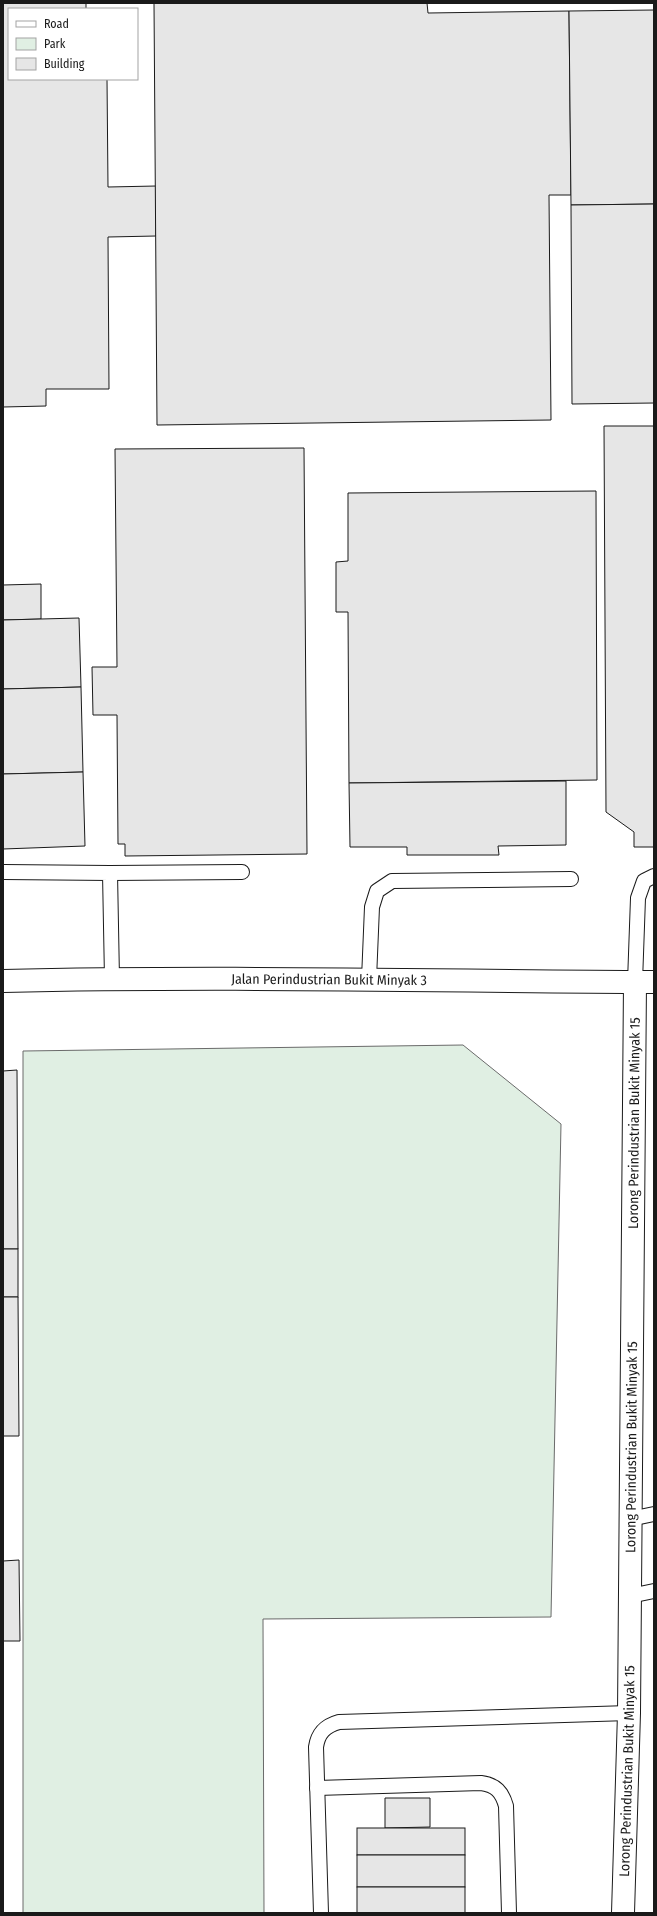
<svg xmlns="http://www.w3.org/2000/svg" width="657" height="1916" viewBox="0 0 657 1916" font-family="'Fira Sans Condensed',sans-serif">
<rect width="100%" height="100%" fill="#fff"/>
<polygon fill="#e0efe3" stroke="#6a6a6a" points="463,1045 561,1124 551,1617 263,1619 264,1913 23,1913 23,1051"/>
<g fill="#e6e6e6" stroke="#1a1a1a">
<polygon points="3,3 86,3 86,9 9,9 9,79 107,79 108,187 156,186 156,236 108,237 109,389 46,389 46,406 3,407"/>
<polygon points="154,3 427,3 428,13 569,11 571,195 549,195 551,420 157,425"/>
<polygon points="654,10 654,204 571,205 569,11"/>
<polygon points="654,204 654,403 572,404 571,205"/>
<polygon points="604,426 654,426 654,847 634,847 634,832 606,812"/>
<polygon points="304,448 307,854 125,856 125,844 118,844 117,715 93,715 92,667 117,667 115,449"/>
<polygon points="596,491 597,780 349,783 348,612 336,612 336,562 348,561 348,493"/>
<polygon points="41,584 41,619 3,620 3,585"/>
<polygon points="79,618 81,687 3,689 3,620"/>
<polygon points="81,687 83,772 3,774 3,689"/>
<polygon points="83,772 85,846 3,849 3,774"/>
<polygon points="566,781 566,845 498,846 499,855 407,855 407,847 350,847 349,783"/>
<polygon points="17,1070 18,1249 3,1249 3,1071"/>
<rect x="3" y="1249" width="15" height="48"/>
<polygon points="3,1297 18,1297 19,1436 3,1436"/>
<polygon points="19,1560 20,1641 3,1641 3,1561"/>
<polygon points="385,1798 430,1798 430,1827 385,1828"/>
<rect x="357" y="1828" width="108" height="27"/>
<rect x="357" y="1855" width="108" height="32"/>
<rect x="357" y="1887" width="108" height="26"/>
</g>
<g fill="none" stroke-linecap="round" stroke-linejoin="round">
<defs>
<g id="lane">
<polyline points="3,872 110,873 112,979"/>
<polyline points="110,873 242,872"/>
<polyline points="369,979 372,907 377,891 392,881 571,879"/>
<polyline points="635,982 638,898 644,881 654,876"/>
<polyline points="630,1519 654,1514"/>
<polyline points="630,1596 654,1591"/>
<path d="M317,1788L481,1783C496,1785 502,1792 506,1806L509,1913"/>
<path d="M321,1913L316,1747C318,1733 325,1726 339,1722L629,1713"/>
</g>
<g id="street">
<path id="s1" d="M3,981C220,976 437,981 654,982"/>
<path id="s2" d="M623,1913L629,1713L635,982"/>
</g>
</defs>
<use href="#lane" stroke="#1a1a1a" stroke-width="16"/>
<use href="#street" stroke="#1a1a1a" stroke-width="24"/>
<use href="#lane" stroke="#fff" stroke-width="14"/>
<use href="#street" stroke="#fff" stroke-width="22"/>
</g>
<g text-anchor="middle" stroke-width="3" stroke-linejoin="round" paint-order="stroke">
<g font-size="14" fill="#1a1a1a" stroke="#fff">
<text dy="5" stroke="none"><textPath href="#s1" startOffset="326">Jalan Perindustrian Bukit Minyak 3</textPath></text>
<text dy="5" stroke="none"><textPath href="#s2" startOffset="790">Lorong Perindustrian Bukit Minyak 15</textPath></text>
<text dy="5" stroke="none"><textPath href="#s2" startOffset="466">Lorong Perindustrian Bukit Minyak 15</textPath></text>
<text dy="5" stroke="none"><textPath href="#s2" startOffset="142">Lorong Perindustrian Bukit Minyak 15</textPath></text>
</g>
</g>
<rect width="657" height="1916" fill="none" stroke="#1a1a1a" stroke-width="8"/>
<rect x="8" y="8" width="130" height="72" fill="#ffffff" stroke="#a3a3a3"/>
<rect x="16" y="21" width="20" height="6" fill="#ffffff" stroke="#a3a3a3"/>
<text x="44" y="28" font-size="12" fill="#1a1a1a">Road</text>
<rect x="16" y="38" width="20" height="12" fill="#e0efe3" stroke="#a3a3a3"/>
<text x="44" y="48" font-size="12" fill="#1a1a1a">Park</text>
<rect x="16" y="58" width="20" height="12" fill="#e6e6e6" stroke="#a3a3a3"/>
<text x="44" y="68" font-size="12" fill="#1a1a1a">Building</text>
</svg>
